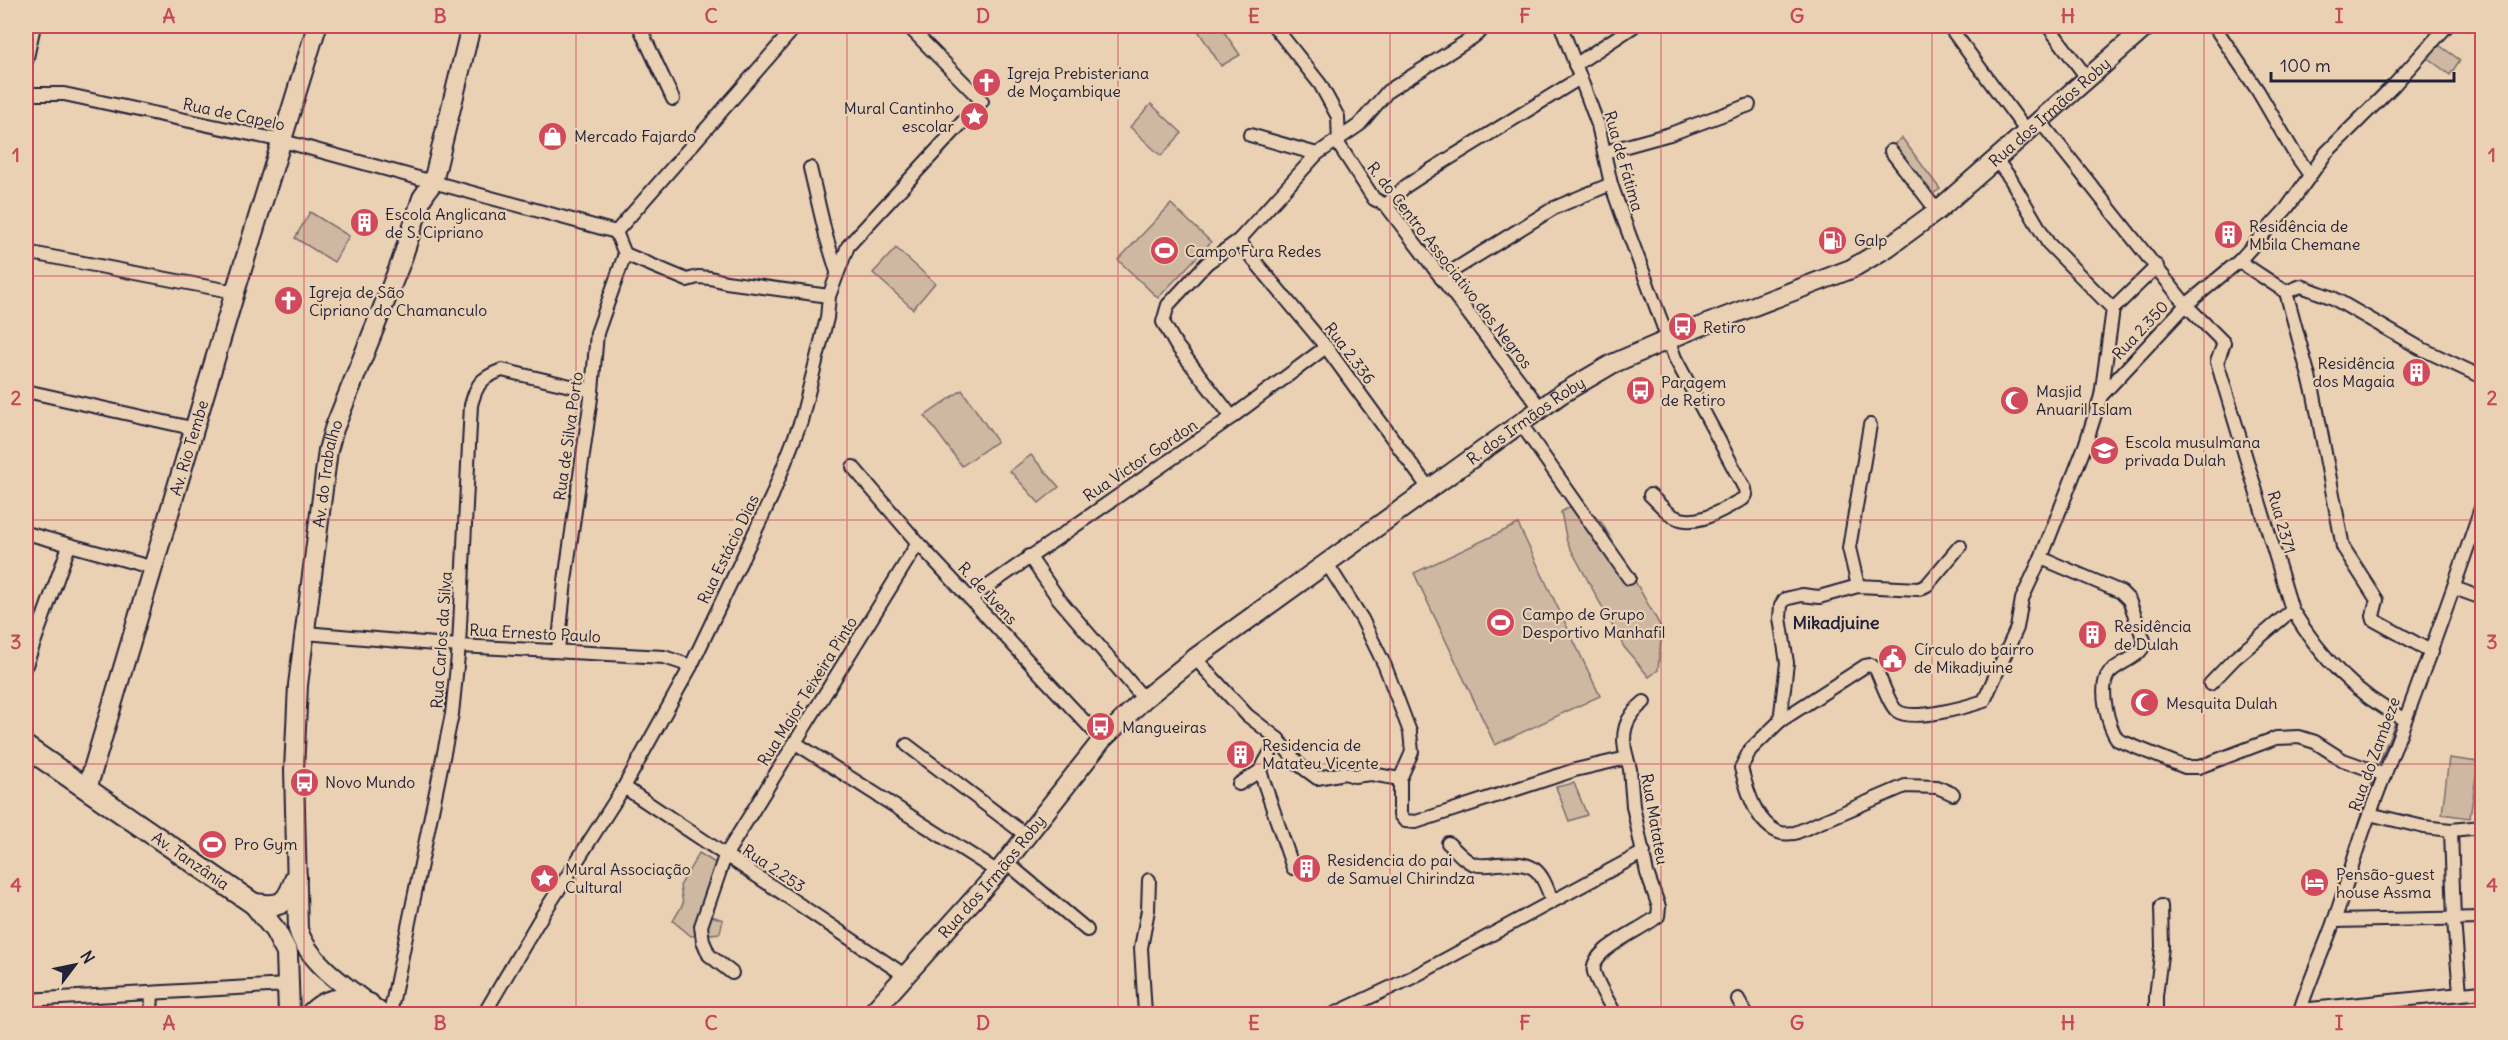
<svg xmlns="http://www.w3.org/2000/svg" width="2508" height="1040" viewBox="0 0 2508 1040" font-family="Delius,sans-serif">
<rect width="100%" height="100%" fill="#ebd1b3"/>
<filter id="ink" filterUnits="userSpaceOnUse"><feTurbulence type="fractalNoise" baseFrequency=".0167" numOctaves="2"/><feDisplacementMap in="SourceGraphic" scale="12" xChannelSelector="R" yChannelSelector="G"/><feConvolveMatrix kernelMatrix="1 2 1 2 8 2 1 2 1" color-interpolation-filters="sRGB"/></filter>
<g filter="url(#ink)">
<g fill="#ceb8a2" stroke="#786d6e" stroke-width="1.5">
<polygon points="1195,26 1220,26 1240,55 1221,66"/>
<polygon points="2436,43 2460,60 2450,75 2429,59"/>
<polygon points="1151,104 1182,133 1161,156 1130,127"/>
<polygon points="1902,138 1940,189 1921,202 1883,153"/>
<polygon points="1171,204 1211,242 1158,298 1118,260"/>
<polygon points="310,212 349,236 334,262 295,238"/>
<polygon points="896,248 935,283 913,309 873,273"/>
<polygon points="962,390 997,441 962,466 925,416"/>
<polygon points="1031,455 1059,487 1039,503 1010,471"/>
<polygon points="1579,502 1602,523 1662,629 1658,670 1649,677 1624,647 1567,542 1561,512"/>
<polygon points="1518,524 1600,696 1495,745 1414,573"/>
<polygon points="2449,758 2478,762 2470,818 2442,814"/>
<polygon points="1574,783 1587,815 1569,821 1556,787"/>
<polygon points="699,853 717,864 709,915 723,920 720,933 691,936 673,921 683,904 680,886"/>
</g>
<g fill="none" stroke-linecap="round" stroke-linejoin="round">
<g stroke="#72676a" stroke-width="4">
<polyline points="2380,763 2398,719"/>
<polyline points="2359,825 2374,777"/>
<polyline points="2473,1014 2482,1014"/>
</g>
<defs>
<g id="street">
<polyline points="639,26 673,99"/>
<polyline points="1274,26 1320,84 1338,117 1339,145 1374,199 1386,205 1541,409"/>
<path d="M1561,26L1598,125L1611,184L1622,215L1675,358L1745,489L1746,495L1743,499C1724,508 1698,528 1675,517C1666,513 1658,502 1650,495"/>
<polyline points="1949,26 2027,132"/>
<polyline points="2048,26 2088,79"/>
<polyline points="2214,26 2258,91 2293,151 2310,175"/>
<polyline points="26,62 34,26"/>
<polyline points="1575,65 1634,26"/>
<polyline points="26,94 64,94 283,141 616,232"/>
<path d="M2040,121L2186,305L2224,343L2217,362L2292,610C2321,657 2354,694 2404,719"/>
<polyline points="1250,135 1317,154"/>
<polyline points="1891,151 1937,211"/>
<polyline points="1605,152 1670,134 1749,105"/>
<polyline points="1996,160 2010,178 2048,243 2113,309"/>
<polyline points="810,168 826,236 837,272"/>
<polyline points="1386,205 1406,186 1429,171 1580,78"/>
<polyline points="616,232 796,26"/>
<polyline points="1239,240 1248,253 1326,347 1430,490"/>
<polyline points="26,252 235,292"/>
<polyline points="625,254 687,280 698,277 710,278 726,282 829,296"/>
<polyline points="2239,261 2286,292"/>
<polyline points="1441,278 1554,208 1611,184"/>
<polyline points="2286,292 2314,395 2343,547 2377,600 2373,616 2374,620 2432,652"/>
<polyline points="2286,292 2301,286 2333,298 2420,348 2482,377"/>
<polyline points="2113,309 2157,266"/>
<polyline points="26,391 196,429"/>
<polyline points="2101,396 2113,309"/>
<polyline points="1232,417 1176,345 1163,322 1168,305 1207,263 1239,240 1317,154 1359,125 1388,91 1472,38 1487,26"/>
<polyline points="1521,424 1629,578"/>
<polyline points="853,467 918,543 1102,740"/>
<polyline points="26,533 154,568"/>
<polyline points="1029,556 1058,598 1144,699"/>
<path d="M2041,558L2121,592L2129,600L2145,643C2140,658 2119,662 2109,673C2098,687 2108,727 2118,740L2185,767H2199L2276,738L2299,737L2315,742L2343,760L2385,775"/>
<path d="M1326,562L1362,619L1385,666L1410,732L1412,752L1400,779V815L1405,821L1416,822L1575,770L1627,758L1630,769L1633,806L1647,873L1659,907L1658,916C1644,929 1588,950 1594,972C1598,986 1609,1002 1615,1014"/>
<polyline points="1858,586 1849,548 1870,425"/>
<polyline points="2454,588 2482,598"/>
<polyline points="971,598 1232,417 1326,347"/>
<polyline points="305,633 459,646 664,657 691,666"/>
<polyline points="558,650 565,581 592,391 597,333 625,254 616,232"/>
<polyline points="1195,658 1247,715 1278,739 1298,764 1317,778 1345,773 1354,776 1371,774 1400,779"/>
<polyline points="26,665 69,546"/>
<polyline points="2210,684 2234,659 2292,610"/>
<path d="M1780,721L1865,666L1871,665L1876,669C1880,678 1890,706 1897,711C1913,722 1966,707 1984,701L2017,628L2022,599L2041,558L2085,446L2101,396L2186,305L2239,261L2287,208L2326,153L2394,85L2447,26"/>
<polyline points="794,742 998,872"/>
<polyline points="907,745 1027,836"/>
<path d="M1627,758C1620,734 1625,717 1644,702"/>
<polyline points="1260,771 1293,868"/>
<polyline points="1239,784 1260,771 1278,739"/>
<polyline points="624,787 906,976"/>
<path d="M1953,794L1937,787L1905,786L1795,833C1791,833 1785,834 1781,833C1756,825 1747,790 1741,768L1750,750L1780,721L1787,663L1780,618L1781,605L1785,599L1802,595L1819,597L1858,586L1919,589L1927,585L1960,546"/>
<polyline points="2369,814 2424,827 2451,830 2482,827"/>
<polyline points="2451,830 2454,920 2460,993"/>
<path d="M1448,843C1456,850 1464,861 1474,864C1480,866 1491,865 1497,864C1535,861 1540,868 1552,901"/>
<polyline points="1006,862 1087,930"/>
<polyline points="2334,921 2482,918"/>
<polyline points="732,973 709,955 703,941 701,926 725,856 918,543"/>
<polyline points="1738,999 1746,1014"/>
<polyline points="26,1000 287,985"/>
<polyline points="2300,1010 2482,992"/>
<polyline points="151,1014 152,993"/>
<path d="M390,1014L452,714L459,646L471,405C477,383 481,378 502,370L592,391"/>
<polyline points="484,1014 538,922 624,787 691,666 772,496 801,421 827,318 829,296 848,246 982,101 908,26"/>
<polyline points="1145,1014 1141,948 1148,910 1149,880"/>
<polyline points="1334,1014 1411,978 1644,852"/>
<polyline points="2156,1014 2156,996 2162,947 2161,906"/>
<path d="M2299,1014C2308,983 2323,952 2334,921C2347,885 2356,848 2370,813C2409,711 2447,609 2482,505"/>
</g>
<g id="secondary">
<path id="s1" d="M87,789L235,292L317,26"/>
<path id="s2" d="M382,1014C354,992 308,964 298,929L294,770L298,685L328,450L334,429L401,262L422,198L433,182L471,26"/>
<path id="s3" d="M871,1014L998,872L1102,740L1144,699L1195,658L1561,394L1612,364L1686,332L1851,269L1888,247L1937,211L2147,26"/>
</g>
<g id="primary">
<path id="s4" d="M26,747L254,904L275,930L287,953L289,1014"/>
<path d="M254,904C282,908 287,904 296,877"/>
<path d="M311,1014C328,995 346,999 369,1004"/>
</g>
</defs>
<use href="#street" stroke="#22223b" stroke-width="16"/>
<use href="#secondary" stroke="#22223b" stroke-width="22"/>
<use href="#primary" stroke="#22223b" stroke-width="24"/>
<use href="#street" stroke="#ebd1b3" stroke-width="12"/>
<use href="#secondary" stroke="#ebd1b3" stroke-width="18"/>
<use href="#primary" stroke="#ebd1b3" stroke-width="20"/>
</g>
</g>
<path fill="none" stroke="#c84759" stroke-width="1.5" stroke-opacity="0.55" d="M304,26V1014M576,26V1014M847,26V1014M1118,26V1014M1390,26V1014M1661,26V1014M1932,26V1014M2204,26V1014M26,276H2482M26,520H2482M26,764H2482"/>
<defs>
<symbol id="church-disc" viewBox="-11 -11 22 22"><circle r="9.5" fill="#d1495b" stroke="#ebd1b3"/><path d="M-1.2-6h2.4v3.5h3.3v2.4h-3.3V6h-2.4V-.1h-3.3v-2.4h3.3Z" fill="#fff"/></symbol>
<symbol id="sight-disc" viewBox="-11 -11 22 22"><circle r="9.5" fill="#d1495b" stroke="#ebd1b3"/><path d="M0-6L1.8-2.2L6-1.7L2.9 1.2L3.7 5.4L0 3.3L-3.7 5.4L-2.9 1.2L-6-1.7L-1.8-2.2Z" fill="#fff"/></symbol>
<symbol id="shop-disc" viewBox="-11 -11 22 22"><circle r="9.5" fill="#d1495b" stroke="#ebd1b3"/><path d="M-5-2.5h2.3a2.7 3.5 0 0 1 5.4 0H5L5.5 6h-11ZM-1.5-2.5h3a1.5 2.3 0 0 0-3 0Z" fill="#fff"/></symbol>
<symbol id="building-disc" viewBox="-11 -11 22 22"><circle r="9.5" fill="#d1495b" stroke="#ebd1b3"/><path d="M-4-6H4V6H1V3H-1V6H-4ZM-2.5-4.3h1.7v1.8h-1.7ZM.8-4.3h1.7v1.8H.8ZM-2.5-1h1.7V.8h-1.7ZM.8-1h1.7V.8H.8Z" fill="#fff"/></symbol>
<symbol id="fuel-disc" viewBox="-11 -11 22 22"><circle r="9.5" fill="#d1495b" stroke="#ebd1b3"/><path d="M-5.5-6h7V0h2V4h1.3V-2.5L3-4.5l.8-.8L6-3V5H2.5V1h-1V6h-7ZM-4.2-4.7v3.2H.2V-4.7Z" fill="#fff"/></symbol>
<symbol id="stadium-disc" viewBox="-11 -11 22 22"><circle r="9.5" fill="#d1495b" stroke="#ebd1b3"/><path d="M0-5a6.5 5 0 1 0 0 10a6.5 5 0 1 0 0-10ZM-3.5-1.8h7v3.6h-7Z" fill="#fff"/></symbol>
<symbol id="bus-disc" viewBox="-11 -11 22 22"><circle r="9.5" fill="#d1495b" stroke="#ebd1b3"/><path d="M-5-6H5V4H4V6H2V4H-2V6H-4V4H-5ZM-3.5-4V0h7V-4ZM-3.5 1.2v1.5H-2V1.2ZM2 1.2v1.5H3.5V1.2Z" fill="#fff"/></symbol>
<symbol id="mosque-disc" viewBox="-11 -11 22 22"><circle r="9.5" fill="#d1495b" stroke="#ebd1b3"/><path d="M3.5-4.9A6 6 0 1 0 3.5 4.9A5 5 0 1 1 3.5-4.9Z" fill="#fff"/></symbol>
<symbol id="school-disc" viewBox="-11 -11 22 22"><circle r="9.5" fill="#d1495b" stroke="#ebd1b3"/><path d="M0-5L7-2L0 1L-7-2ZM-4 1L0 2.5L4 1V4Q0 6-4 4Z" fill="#fff"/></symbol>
<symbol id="civic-disc" viewBox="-11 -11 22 22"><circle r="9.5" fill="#d1495b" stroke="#ebd1b3"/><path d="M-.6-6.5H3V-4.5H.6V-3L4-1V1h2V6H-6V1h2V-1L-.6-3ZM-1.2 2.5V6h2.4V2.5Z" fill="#fff"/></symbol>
<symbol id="hotel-disc" viewBox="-11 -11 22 22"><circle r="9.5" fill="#d1495b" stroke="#ebd1b3"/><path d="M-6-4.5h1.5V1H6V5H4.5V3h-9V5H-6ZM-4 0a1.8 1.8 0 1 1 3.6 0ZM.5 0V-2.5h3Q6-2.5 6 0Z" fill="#fff"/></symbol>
</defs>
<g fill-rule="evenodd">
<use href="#church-disc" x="970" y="66" width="33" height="33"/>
<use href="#sight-disc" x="958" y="100" width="33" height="33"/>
<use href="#shop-disc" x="536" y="120" width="33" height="33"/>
<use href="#building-disc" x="348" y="206" width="33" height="33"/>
<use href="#building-disc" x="2212" y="218" width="33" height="33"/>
<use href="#fuel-disc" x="1816" y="224" width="33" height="33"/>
<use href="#stadium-disc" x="1148" y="234" width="33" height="33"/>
<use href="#church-disc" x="272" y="284" width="33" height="33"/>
<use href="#bus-disc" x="1666" y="310" width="33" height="33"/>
<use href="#building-disc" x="2400" y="356" width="33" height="33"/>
<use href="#bus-disc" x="1624" y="374" width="33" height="33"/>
<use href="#mosque-disc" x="1998" y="384" width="33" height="33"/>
<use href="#school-disc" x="2088" y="434" width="33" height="33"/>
<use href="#stadium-disc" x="1484" y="606" width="33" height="33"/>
<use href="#building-disc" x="2076" y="618" width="33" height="33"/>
<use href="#civic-disc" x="1876" y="642" width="33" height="33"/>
<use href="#mosque-disc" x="2128" y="686" width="33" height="33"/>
<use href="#bus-disc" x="1084" y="710" width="33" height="33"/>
<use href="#building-disc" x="1224" y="738" width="33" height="33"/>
<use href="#bus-disc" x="288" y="766" width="33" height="33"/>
<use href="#stadium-disc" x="196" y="828" width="33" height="33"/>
<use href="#building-disc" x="1290" y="852" width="33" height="33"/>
<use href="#sight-disc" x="528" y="862" width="33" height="33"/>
<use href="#hotel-disc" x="2298" y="866" width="33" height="33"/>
</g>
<g text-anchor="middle" stroke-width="4.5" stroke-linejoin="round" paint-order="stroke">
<g font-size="16" fill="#22223b" stroke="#ebd1b3" text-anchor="start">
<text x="1007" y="79">Igreja Prebisteriana<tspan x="1007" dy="18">de Moçambique</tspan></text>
<text x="954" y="114" text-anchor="end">Mural Cantinho<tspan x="954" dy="18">escolar</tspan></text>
<text x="574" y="142">Mercado Fajardo</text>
<text x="385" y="220">Escola Anglicana<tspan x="385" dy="18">de S. Cipriano</tspan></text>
<text x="2249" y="232">Residência de<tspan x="2249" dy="18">Mbila Chemane</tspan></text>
<text x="1854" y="246">Galp</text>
<text x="1185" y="257">Campo Fura Redes</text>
<text x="309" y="298">Igreja de São<tspan x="309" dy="18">Cipriano do Chamanculo</tspan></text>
<text x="1703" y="333">Retiro</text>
<text x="2395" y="369" text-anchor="end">Residência<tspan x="2395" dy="18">dos Magaia</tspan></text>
<text x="1661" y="388">Paragem<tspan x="1661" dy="18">de Retiro</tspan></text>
<text x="2036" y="397">Masjid<tspan x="2036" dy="18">Anuaril Islam</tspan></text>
<text x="2125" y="448">Escola musulmana<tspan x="2125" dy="18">privada Dulah</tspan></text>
<text x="1522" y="620">Campo de Grupo<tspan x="1522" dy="18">Desportivo Manhafil</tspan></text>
<text x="2114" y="632">Residência<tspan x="2114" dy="18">de Dulah</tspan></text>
<text x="1914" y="655">Círculo do bairro<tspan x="1914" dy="18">de Mikadjuine</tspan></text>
<text x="2166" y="709">Mesquita Dulah</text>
<text x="1122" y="733">Mangueiras</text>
<text x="1262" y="751">Residencia de<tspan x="1262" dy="18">Matateu Vicente</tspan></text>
<text x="325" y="788">Novo Mundo</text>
<text x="234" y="850">Pro Gym</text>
<text x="1327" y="866">Residencia do pai<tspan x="1327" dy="18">de Samuel Chirindza</tspan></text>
<text x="565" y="875">Mural Associação<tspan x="565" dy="18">Cultural</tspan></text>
<text x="2336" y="880">Pensão-guest<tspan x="2336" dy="18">house Assma</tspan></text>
</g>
<g font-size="16" fill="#22223b" stroke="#ebd1b3">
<text dy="6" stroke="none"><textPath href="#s3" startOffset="1504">Rua dos Irmãos Roby</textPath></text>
<text transform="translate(234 114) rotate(12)" y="6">Rua de Capelo</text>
<text transform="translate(1624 161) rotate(74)" y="6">Rua de Fátima</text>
<text transform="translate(1450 265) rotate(52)" y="6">R. do Centro Associativo dos Negros</text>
<text transform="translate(2140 330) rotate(-47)" y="6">Rua 2.350</text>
<text transform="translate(1350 353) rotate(53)" y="6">Rua 2.336</text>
<text dy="6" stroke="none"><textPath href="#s3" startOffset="890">R. dos Irmãos Roby</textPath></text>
<text transform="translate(568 436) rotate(-82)" y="6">Rua de Silva Porto</text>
<text dy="6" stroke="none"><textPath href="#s1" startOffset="356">Av. Rio Tembe</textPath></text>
<text transform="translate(1140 460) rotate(-34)" y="6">Rua Victor Gordon</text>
<text dy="6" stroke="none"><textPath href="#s2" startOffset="579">Av. do Trabalho</textPath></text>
<text transform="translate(2282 522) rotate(74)" y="6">Rua 2371</text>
<text transform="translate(728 549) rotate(-64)" y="6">Rua Estácio Dias</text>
<text transform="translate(988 593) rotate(47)" y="6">R. de Ivens</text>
<text transform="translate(535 633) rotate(3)" y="6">Rua Ernesto Paulo</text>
<text transform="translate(441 640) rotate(-86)" y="6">Rua Carlos da Silva</text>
<text transform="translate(807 691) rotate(-58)" y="6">Rua Major Teixeira Pinto</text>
<text transform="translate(2374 754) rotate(-70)" y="6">Rua do Zambeze</text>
<text transform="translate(1655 819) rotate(80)" y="6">Rua Matateu</text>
<text dy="6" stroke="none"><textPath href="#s4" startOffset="200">Av. Tanzânia</textPath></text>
<text transform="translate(774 868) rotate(34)" y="6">Rua 2.253</text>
<text dy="6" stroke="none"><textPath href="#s3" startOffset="183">Rua dos Irmãos Roby</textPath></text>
</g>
<g font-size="18" font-weight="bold" fill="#22223b" stroke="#ebd1b3">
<text x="1836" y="629">Mikadjuine</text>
</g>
</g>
<rect width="2508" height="1040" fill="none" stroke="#ebd1b3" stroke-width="66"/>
<g transform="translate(75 965) rotate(58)" stroke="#ebd1b3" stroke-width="4.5" paint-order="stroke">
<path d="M0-4.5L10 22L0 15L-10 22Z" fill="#22223b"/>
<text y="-9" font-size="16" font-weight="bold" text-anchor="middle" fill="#22223b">N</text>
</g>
<path d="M2271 72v9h183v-9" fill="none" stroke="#22223b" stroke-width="3"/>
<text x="2280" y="72" font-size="18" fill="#22223b" stroke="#ebd1b3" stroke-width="4.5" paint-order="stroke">100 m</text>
<rect x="33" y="33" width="2442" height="974" fill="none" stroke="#c84759" stroke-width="2"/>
<g font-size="20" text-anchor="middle" font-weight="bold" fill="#c84759">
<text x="169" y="23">A</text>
<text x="440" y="23">B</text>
<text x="711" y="23">C</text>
<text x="983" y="23">D</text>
<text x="1254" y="23">E</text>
<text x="1525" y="23">F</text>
<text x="1797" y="23">G</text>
<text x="2068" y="23">H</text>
<text x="2339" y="23">I</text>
<text x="16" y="162">1</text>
<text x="2492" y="162">1</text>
<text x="16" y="405">2</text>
<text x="2492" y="405">2</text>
<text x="16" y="649">3</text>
<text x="2492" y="649">3</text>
<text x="16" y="892">4</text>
<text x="2492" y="892">4</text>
<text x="169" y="1030">A</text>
<text x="440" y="1030">B</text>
<text x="711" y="1030">C</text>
<text x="983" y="1030">D</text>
<text x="1254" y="1030">E</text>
<text x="1525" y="1030">F</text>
<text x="1797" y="1030">G</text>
<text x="2068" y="1030">H</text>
<text x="2339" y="1030">I</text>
</g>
</svg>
